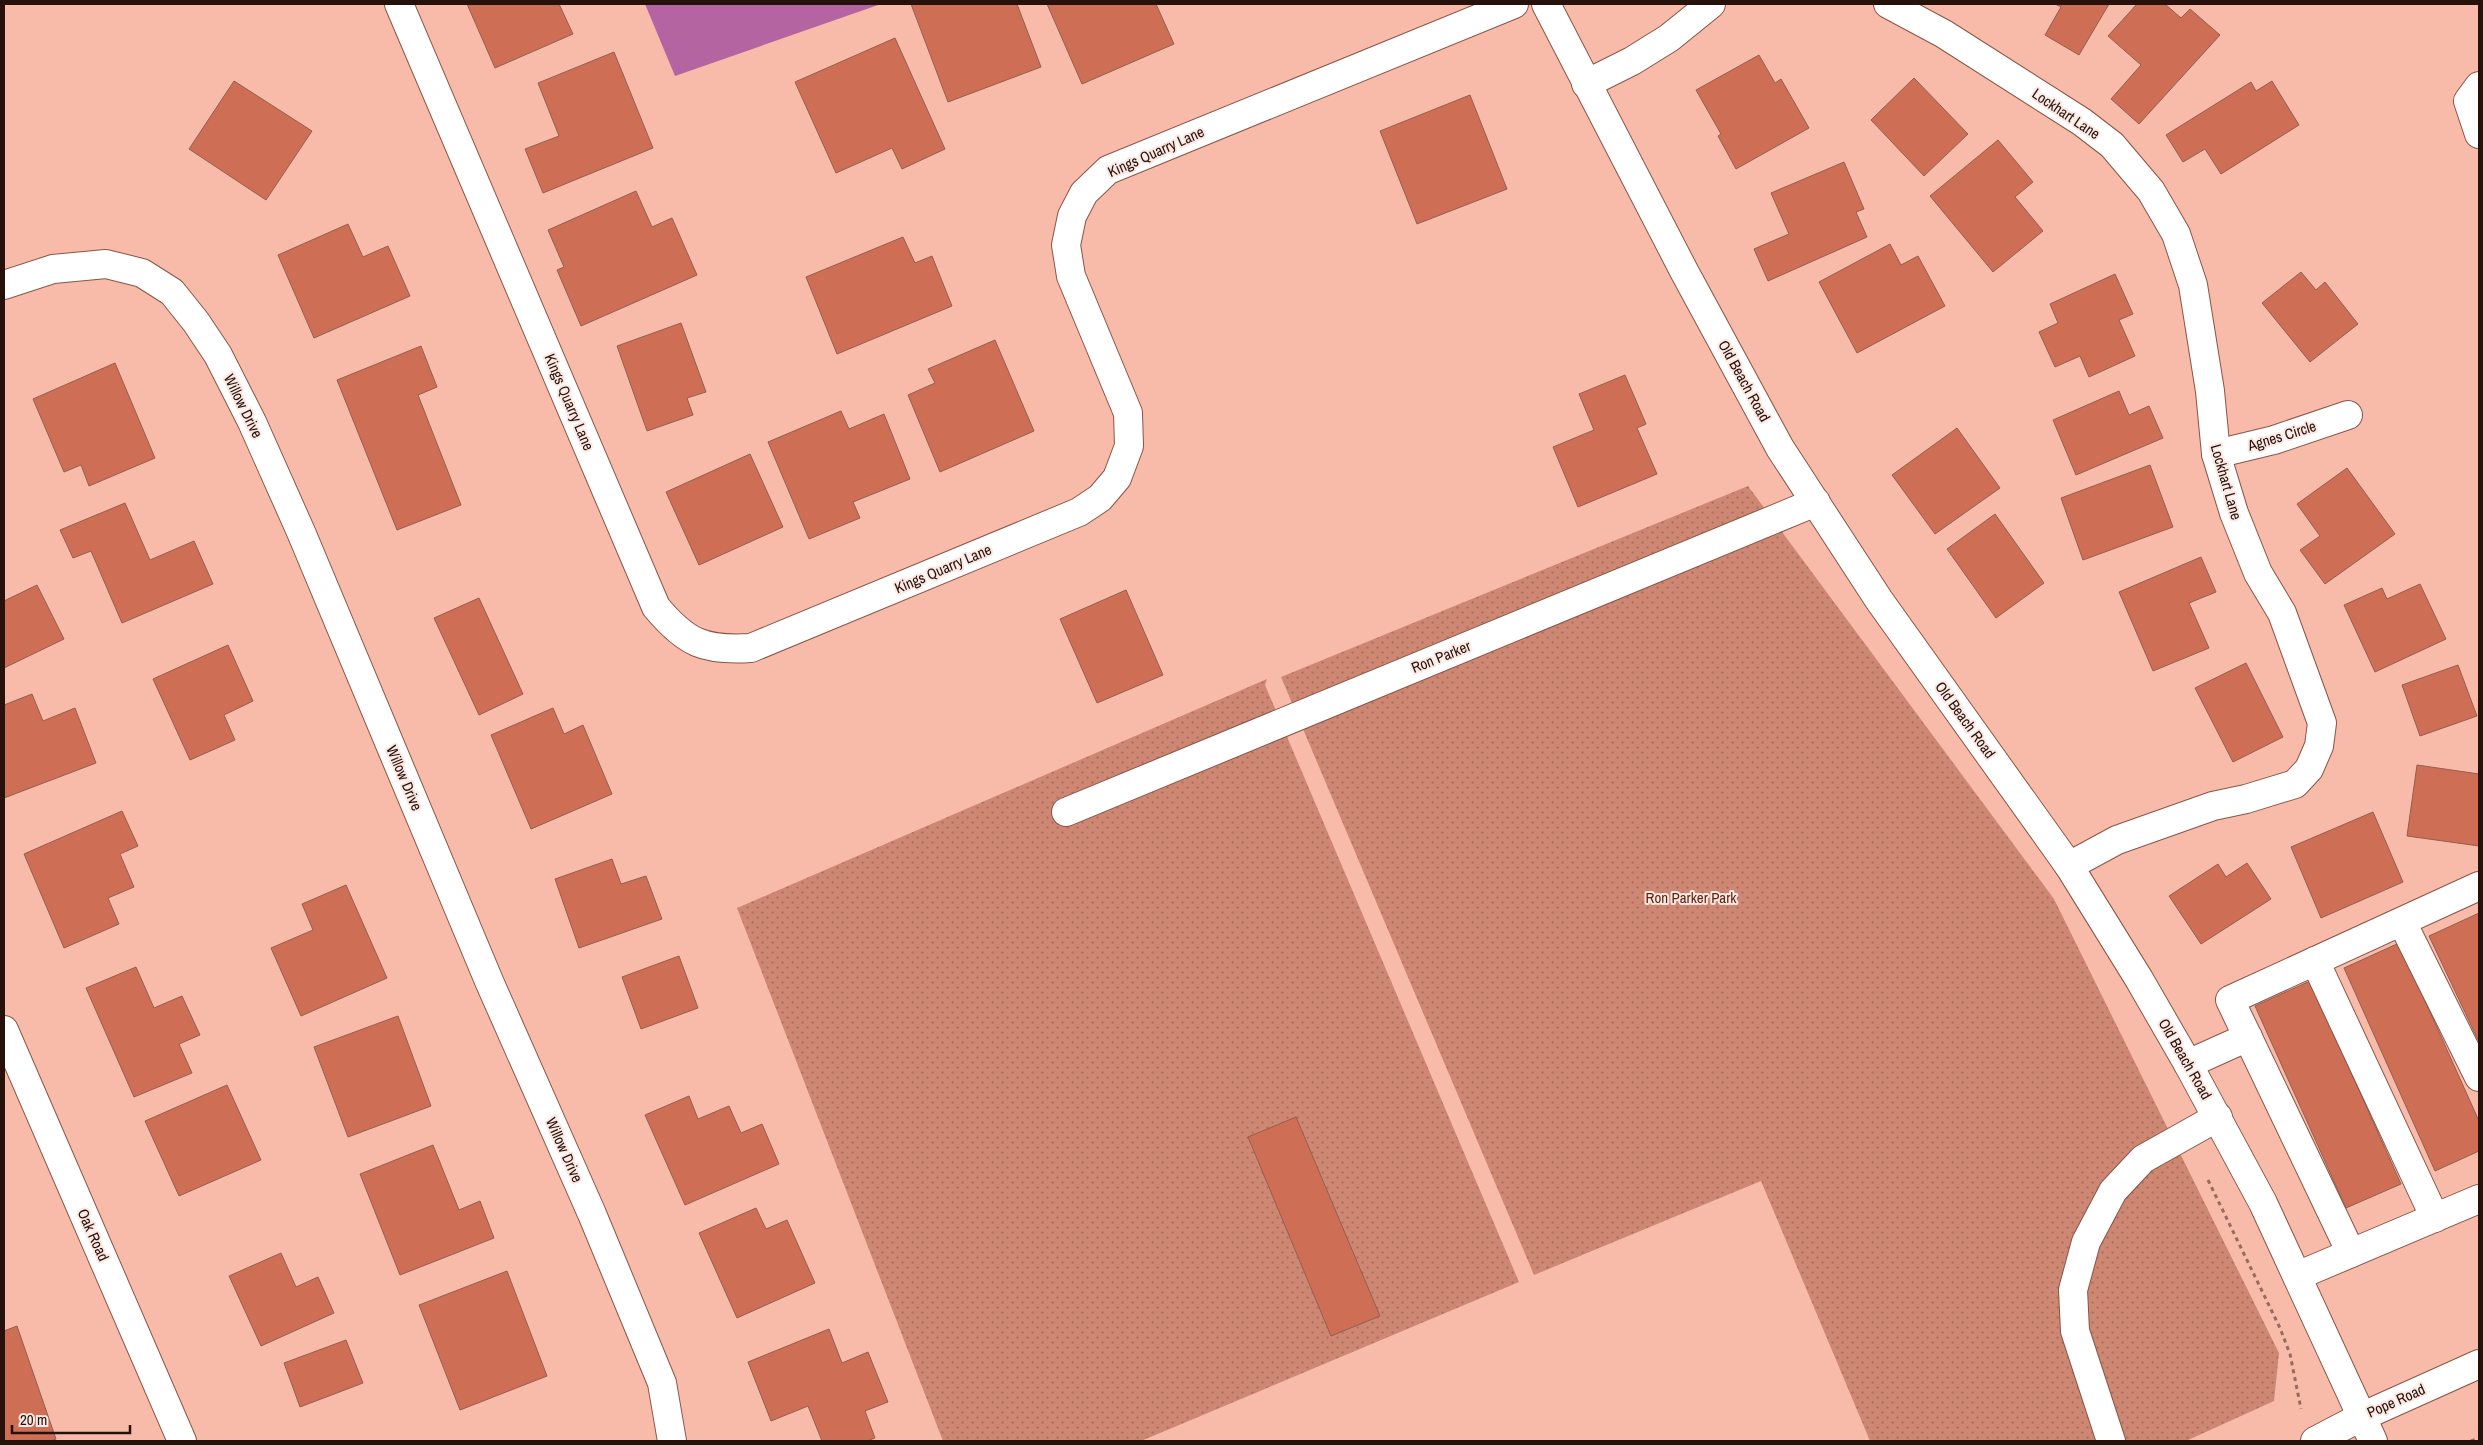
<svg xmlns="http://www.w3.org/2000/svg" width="2483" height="1445" viewBox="0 0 2483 1445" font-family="'Archivo Narrow',sans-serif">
<defs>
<pattern id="park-dots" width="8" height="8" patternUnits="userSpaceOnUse" patternTransform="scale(1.25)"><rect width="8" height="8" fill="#ce8773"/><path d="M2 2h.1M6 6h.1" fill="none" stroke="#a76d5d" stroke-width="1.8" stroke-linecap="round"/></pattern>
</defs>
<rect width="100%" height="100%" fill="#f8bbaa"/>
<g fill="url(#park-dots)">
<polygon points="1748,486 2054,899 2279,1353 2274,1401 2186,1441 1870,1441 1761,1181 1534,1275 1281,677"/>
<polygon points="1267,679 1265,685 1519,1282 1141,1441 943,1441 737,908"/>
</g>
<polygon fill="#b465a1" points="645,4 881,4 675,76"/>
<g fill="#ce6f55" stroke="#945e4f">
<polygon points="467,4 559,4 573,34 495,68"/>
<polygon points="911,4 1017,4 1041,67 948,102"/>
<polygon points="1047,4 1156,4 1174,44 1082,84"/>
<polygon points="2055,4 2109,4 2079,55 2045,35 2061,7"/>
<polygon points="2137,4 2165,4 2181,18 2190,9 2220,35 2139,124 2111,99 2141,65 2108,36"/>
<polygon points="895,38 945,149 902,169 892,148 836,173 795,82"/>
<polygon points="614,52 653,148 543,193 525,149 559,136 538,83"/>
<polygon points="1759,55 1775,83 1781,79 1809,128 1736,169 1718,136 1721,134 1696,90"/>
<polygon points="1914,78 1968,134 1924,176 1871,120"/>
<polygon points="234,81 312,131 266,200 189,149"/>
<polygon points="2272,81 2299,125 2221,174 2205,149 2183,162 2166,135 2251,82 2256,91"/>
<polygon points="1470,95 1507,189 1417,224 1380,131"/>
<polygon points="1998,140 2033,182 2015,197 2043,231 1993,272 1930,196"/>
<polygon points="1844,162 1864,209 1856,212 1867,237 1768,281 1754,249 1789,234 1771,193"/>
<polygon points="636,191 652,227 672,218 697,275 581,326 557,270 564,267 548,230"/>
<polygon points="348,224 363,257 388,246 410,296 314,338 278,255"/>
<polygon points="903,237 915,263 932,256 952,306 837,354 806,277"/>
<polygon points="1890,244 1901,265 1918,256 1945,306 1857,353 1819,282"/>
<polygon points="2301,272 2316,290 2325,282 2358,324 2310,362 2262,303"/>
<polygon points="2115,274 2133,314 2119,320 2135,356 2089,377 2080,356 2055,367 2039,332 2058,323 2050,304"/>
<polygon points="681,323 706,392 687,398 693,415 647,431 617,346"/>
<polygon points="995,340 1034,431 940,472 908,395 935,383 928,369"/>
<polygon points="421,346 437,387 418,395 461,505 397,530 337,380"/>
<polygon points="115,363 155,458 89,486 81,465 64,472 33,399"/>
<polygon points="1625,375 1646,424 1637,428 1657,474 1578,507 1553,447 1594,430 1579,394"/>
<polygon points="2119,391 2129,415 2149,406 2163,438 2076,475 2053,420"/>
<polygon points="841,411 849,429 884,414 910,479 853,502 860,518 809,539 768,442"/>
<polygon points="1957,428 2000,488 1935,534 1892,475"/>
<polygon points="750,454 783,527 699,565 666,492"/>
<polygon points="2150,465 2173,527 2083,560 2061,498"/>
<polygon points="2347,468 2395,534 2325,584 2300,550 2320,536 2297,504"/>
<polygon points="125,503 150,560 194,541 213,584 122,623 91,551 73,558 60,530"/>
<polygon points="1995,514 2044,583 1996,618 1947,549"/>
<polygon points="2201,557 2216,592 2189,603 2209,648 2153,671 2119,592"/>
<polygon points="2420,584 2446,639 2375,672 2344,605 2382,588 2387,599"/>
<polygon points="37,585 64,639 4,668 4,601"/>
<polygon points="1126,590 1163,675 1097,703 1060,619"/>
<polygon points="479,598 523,694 479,715 434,618"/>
<polygon points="228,645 253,701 224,715 235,740 190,760 153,679"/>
<polygon points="2246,663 2283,737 2233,762 2195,688"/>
<polygon points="2458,665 2477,716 2420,736 2402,685"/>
<polygon points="32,694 43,721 75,708 96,763 4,798 4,705"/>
<polygon points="553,708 564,734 583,725 612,794 531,829 491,735"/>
<polygon points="2417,765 2479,774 2479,846 2407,836"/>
<polygon points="122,811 138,846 120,854 134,887 108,898 119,924 64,948 24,854"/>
<polygon points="2373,812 2403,882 2321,918 2291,847"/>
<polygon points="612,859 621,884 646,876 662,919 579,948 555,879"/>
<polygon points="2247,863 2271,899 2201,944 2169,896 2218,864 2226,877"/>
<polygon points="346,885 387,978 301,1016 271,948 313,930 302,904"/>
<polygon points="2479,913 2479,1042 2429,936"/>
<polygon points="2399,943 2479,1121 2479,1151 2435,1171 2344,968"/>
<polygon points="679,956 698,1008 641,1029 622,977"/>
<polygon points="136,967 154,1008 182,996 200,1035 179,1044 192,1073 134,1097 86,988"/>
<polygon points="2310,981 2401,1184 2346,1208 2255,1006"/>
<polygon points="398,1016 431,1106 348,1137 314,1047"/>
<polygon points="227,1085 261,1160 179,1196 145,1121"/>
<polygon points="689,1096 698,1119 729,1106 741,1133 762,1124 779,1164 685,1205 645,1115"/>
<polygon points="1296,1117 1380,1316 1331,1336 1248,1137"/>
<polygon points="433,1145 459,1210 480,1201 494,1238 400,1275 360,1174"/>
<polygon points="756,1208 766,1229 787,1220 815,1283 737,1318 699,1233"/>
<polygon points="281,1253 296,1287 318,1277 334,1313 261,1346 229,1276"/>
<polygon points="507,1271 547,1376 460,1410 419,1305"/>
<polygon points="17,1326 56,1439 50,1441 4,1441 4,1331"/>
<polygon points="829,1329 842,1363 868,1352 888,1402 865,1411 875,1438 867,1441 822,1441 808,1406 771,1421 748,1362"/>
<polygon points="346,1340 363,1383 300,1407 284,1363"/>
</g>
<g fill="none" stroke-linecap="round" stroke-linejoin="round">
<defs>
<g id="minor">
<path d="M399,4L656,607C686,643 704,651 751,648L1079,512L1100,498L1117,478L1129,446L1128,413L1071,276L1066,245L1072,216L1084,193L1108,170L1514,4"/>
<polyline points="1546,4 1684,271 1780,448 1879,600 2069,866 2139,979 2188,1064 2263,1203 2373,1441"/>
<polyline points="1888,4 1944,34 2082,122 2112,145 2151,191 2176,234 2193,285 2210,391 2216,454 2234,513 2258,573 2282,613 2322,723 2319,746 2309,769 2295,784 2246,799 2213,806 2117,840 2069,866"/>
<polyline points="1586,84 1632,61 1669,38 1711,4"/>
<polyline points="2479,86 2468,101 2479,134"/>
<polyline points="4,285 53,269 106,264 142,273 172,292 196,322 218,355 252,422 301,532 489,981 592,1214 662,1383 672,1441"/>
<polyline points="2216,454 2274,440 2348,415"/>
<polyline points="1066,812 1816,502"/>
<polyline points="2402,922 2479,1077"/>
<polyline points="2315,961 2435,1218"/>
<polyline points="4,1030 182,1441"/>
<polyline points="2188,1064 2248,1037"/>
<polyline points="2351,1253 2230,1000 2479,886"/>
<polyline points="2297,1276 2479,1199"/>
<polyline points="2111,1441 2075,1331 2073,1290 2086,1242 2113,1191 2143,1159 2218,1117"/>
<polyline points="2315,1441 2361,1417 2479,1364"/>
</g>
</defs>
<use href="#minor" stroke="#8a5546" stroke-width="30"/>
<g stroke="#956b5f" stroke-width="3" stroke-dasharray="4 4" stroke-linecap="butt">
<polyline points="2208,1180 2280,1328 2290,1354 2301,1409"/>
<polyline points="2471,1441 2479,1438"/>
</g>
<use href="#minor" stroke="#fff" stroke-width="28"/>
</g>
<g text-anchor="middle" stroke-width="4" stroke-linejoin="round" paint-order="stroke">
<g font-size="15" fill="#26110b" stroke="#fbe8e2">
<text transform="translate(2066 114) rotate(34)" y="5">Lockhart Lane</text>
<text transform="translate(1156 152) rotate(-24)" y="5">Kings Quarry Lane</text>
<text transform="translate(1744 381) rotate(61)" y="5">Old Beach Road</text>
<text transform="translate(569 402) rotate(67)" y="5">Kings Quarry Lane</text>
<text transform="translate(243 406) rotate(64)" y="5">Willow Drive</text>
<text transform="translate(2282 436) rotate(-17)" y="5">Agnes Circle</text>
<text transform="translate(2226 482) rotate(74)" y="5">Lockhart Lane</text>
<text transform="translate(943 569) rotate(-23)" y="5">Kings Quarry Lane</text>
<text transform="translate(1441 657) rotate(-22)" y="5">Ron Parker</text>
<text transform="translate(1965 720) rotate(54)" y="5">Old Beach Road</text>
<text transform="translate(404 778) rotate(67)" y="5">Willow Drive</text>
<text transform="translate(2185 1059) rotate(60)" y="5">Old Beach Road</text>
<text transform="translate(564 1150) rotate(66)" y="5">Willow Drive</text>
<text transform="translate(93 1235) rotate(66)" y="5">Oak Road</text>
<text transform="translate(2396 1401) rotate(-24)" y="5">Pope Road</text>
</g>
<g font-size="15" fill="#5e2110" stroke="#fbe8e2">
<text x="1691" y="903">Ron Parker Park</text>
</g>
</g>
<rect width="2483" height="1445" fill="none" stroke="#26110b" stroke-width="10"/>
<path d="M12 1425v8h118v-8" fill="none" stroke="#26110b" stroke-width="2.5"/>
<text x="20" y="1425" font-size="15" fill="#26110b" stroke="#fbe8e2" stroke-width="4" paint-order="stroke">20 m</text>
</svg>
